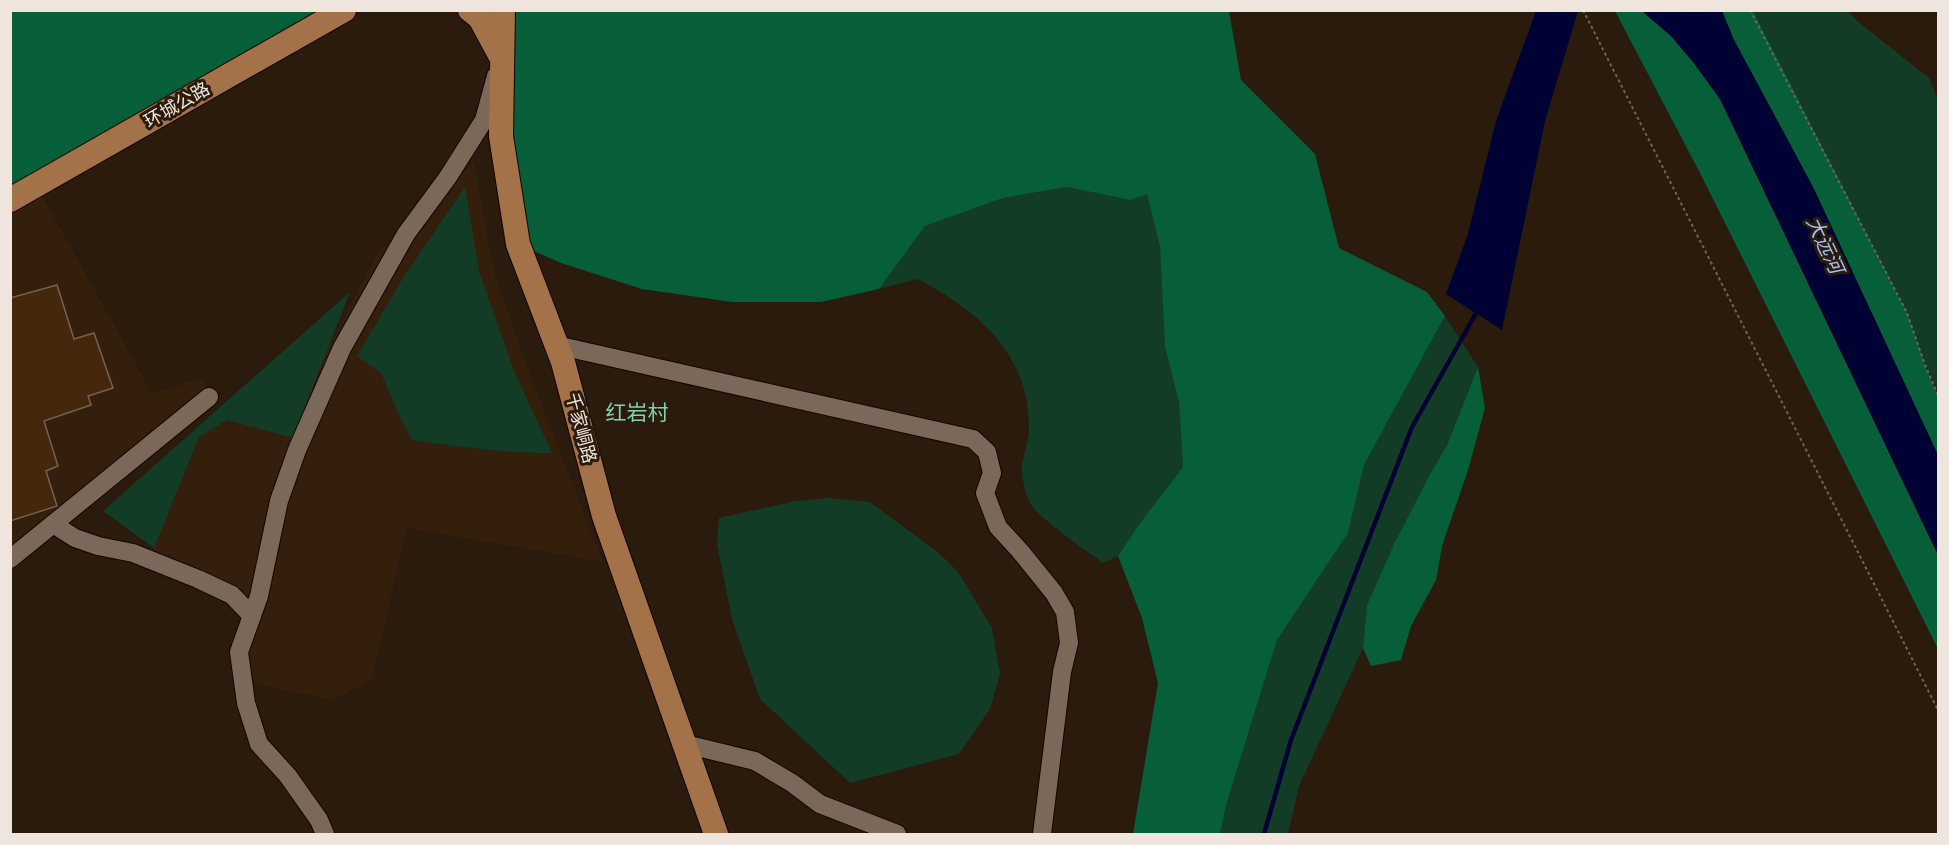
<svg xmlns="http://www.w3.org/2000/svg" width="1949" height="845" viewBox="0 0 1949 845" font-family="Quicksand,'Noto Sans SC',sans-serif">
<rect width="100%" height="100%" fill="#2b1b0d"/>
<g fill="#341e0c">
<polygon points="474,162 494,272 533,382 603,562 407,528 372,679 334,700 272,688 250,678 245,634 252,616 149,559 199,437 227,420 293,437 329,346 378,253"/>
<polygon points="36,185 152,393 203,378 209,397 11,559 11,200"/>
</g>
<g fill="#133c26">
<polygon points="1750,11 1848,11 1856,20 1929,78 1938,100 1938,390"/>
<path d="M465,187L479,271L514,371L552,453C504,453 458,447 412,440L398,413L381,373L357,356L403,278Z"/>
<path d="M1067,187L1130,200L1147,193L1160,247L1165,347L1179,403L1183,467L1140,523L1118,556L1103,563C1087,551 1035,516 1029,501C1025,492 1021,474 1022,465C1024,453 1029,440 1029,428C1029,353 979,312 918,279L879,289L925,226L1003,198Z"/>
<polygon points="350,292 293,438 227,420 199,437 154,548 103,511"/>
<polygon points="1445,316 1478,367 1447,445 1430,474 1394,544 1367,605 1363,648 1299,786 1288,834 1220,834 1227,802 1277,640 1348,533 1364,465"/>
<polygon points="829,498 870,502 940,554 958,572 992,628 1000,673 990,709 959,754 850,783 760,699 732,619 717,544 719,518 796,501"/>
</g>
<g fill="#065f38">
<polygon points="11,11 344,11 11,200"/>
<polygon points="513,11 1229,11 1241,80 1315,154 1339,248 1427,292 1445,316 1364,465 1348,533 1277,640 1227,802 1220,834 1133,834 1158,683 1142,618 1118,556 1140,523 1183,467 1179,403 1165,347 1160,247 1147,194 1130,200 1067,187 1003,198 925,226 879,289 821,302 732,302 642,289 561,263 518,244 501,136"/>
<polygon points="1615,11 1642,11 1671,36 1693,62 1720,99 1938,555 1938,649 1700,173"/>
<polygon points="1722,11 1753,11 1907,313 1925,365 1938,395 1938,455 1813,187 1734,40"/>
<polygon points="1478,367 1485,408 1468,470 1442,546 1436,580 1411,626 1401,660 1371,666 1363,648 1367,605 1394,544 1430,474 1447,445"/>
</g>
<g fill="#000234">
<polygon points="1536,11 1578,11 1545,121 1502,330 1446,294 1468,234 1496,121"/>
<polygon points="1642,11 1722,11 1734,40 1813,187 1938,455 1938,555 1720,99 1693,62 1671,36"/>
</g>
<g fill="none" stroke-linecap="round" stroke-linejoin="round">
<polyline stroke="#000234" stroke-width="4.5" points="1264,834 1291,740 1412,427 1479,308"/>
</g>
<polygon fill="#45270c" stroke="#756151" stroke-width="1.5" points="57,285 74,339 94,333 113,388 88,396 91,405 44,421 58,466 46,471 57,506 10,521 10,298"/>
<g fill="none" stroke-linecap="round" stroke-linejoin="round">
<defs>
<g id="minor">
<polyline points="556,345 973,439 987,452 992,473 985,493 998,527 1020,551 1054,593 1065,612 1069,643 1062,672 1042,834"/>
<polyline points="209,397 53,524 75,538 98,546 133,553 198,579 232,595 252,616"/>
<polyline points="10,559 53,524"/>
<polyline points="685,744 755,761 792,783 820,804 897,834"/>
<polyline points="325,834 319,820 288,776 259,744 246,703 239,652 259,596 279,501 297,450 342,348 406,234 448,177 484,120 496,76"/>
</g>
<g id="major">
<polyline points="470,10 480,18 500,55"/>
<polyline points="503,10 501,136 518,244 563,362 604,516 716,834"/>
<polyline points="10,200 344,10"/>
</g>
</defs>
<use href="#minor" stroke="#130500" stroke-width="20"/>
<use href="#major" stroke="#130500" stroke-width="26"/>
<g stroke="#726458" stroke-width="2" stroke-dasharray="3 3" stroke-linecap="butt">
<polyline points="1583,10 1938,710"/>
<polyline points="1750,10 1907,313 1925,365 1938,395"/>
</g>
<use href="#minor" stroke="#7c6858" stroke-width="18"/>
<use href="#major" stroke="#a37249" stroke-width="24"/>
</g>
<g text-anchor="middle" stroke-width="6" stroke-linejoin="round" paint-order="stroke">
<g font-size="18" fill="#f0e5dc" stroke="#2b1b0d">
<text transform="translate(177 105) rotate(-30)" y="6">环城公路</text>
<text transform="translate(581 428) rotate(75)" y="6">千家峒路</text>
</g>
<g font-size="20" font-style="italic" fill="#a4c0f2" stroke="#2b1b0d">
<text transform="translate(1825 245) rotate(65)" y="7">大远河</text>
</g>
<g font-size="21" fill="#82d3aa" stroke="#2b1b0d">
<text x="637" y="420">红岩村</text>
</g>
</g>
<rect width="1949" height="845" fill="none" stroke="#f0e5dc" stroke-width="24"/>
</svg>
